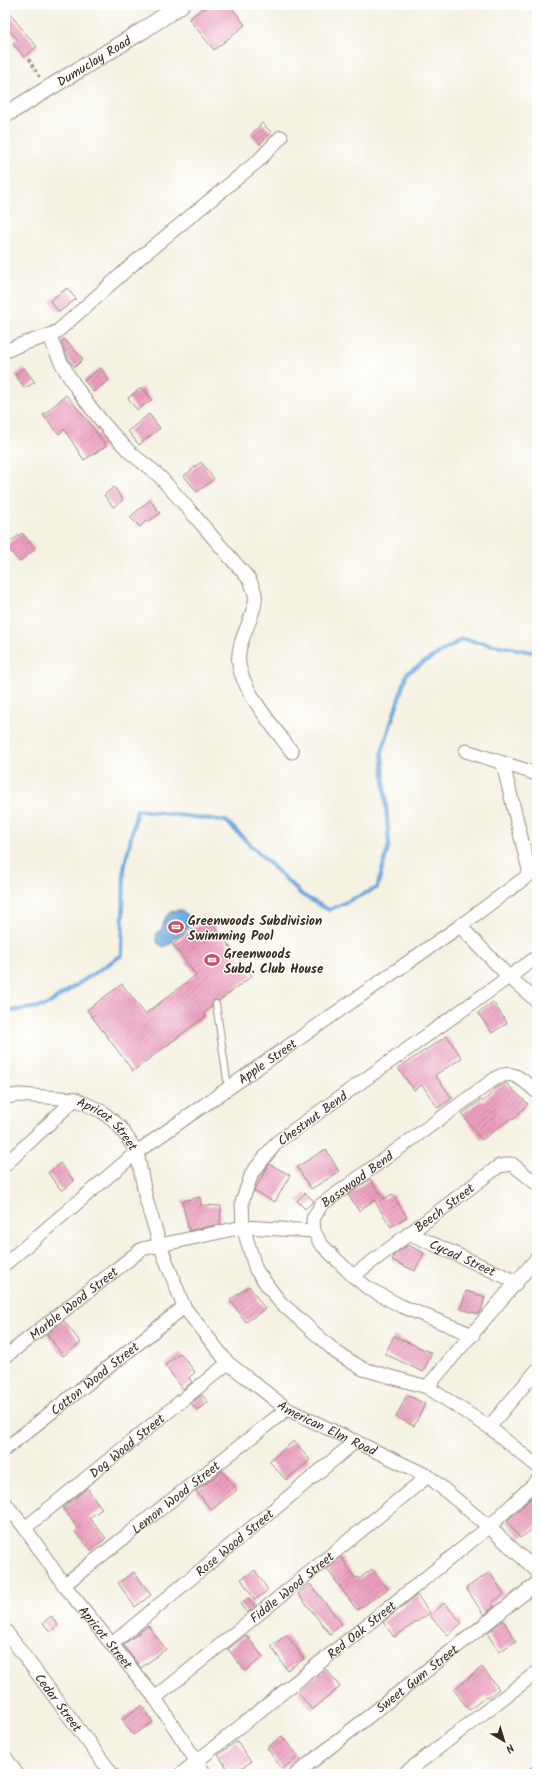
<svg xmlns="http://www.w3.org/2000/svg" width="542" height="1779" viewBox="0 0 542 1779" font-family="Kalam,sans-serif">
<defs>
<pattern id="building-hatch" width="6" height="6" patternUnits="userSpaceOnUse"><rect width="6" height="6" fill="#ed9fc0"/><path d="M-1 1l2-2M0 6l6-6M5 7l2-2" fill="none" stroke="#c1829b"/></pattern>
</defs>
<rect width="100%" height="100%" fill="#fff"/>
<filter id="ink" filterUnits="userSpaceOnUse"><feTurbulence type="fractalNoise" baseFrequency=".025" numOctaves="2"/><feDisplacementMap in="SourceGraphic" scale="8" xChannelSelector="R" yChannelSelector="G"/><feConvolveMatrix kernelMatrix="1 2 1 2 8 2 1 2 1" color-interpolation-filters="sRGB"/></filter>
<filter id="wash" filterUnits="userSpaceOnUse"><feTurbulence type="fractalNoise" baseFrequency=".012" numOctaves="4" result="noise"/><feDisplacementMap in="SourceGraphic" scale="16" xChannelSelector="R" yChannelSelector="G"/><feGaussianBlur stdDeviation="0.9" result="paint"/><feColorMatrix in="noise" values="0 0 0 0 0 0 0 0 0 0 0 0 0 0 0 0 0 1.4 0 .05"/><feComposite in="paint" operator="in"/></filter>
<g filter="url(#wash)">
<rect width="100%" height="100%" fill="#f5f2e2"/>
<path fill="#6ba7dc" stroke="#53687d" d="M177,910H181L188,915L190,925L184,933L174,938L172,943L164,947L158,944L156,938L157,932L162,929C164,919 166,912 177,910Z"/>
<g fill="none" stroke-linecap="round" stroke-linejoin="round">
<polyline stroke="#6ba7dc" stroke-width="4" points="5,1012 45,1006 122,955 124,869 137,810 226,821 302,895 329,910 377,888 389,845 382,752 407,673 462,639 537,653"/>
</g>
<g id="blocks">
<g fill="url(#building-hatch)">
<polygon points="207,5 230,5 245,25 214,50 189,19"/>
<polygon points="5,8 37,47 24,57 13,44 18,40 5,26"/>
<polygon points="262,123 271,132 260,144 251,135"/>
<polygon points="67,288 76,299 59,312 50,301"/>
<polygon points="64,339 83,359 75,367 70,362 63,347 61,342"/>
<polygon points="24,368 35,382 25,388 15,375"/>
<polygon points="101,368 109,380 93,392 84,380"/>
<polygon points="142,387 152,400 137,410 128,398"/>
<polygon points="66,395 89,422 106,446 84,460 64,429 59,434 43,415"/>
<polygon points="149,414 160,428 139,445 128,431"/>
<polygon points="201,462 214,479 197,492 184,476"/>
<polygon points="114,487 123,500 113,507 104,495"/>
<polygon points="150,500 160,513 148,522 147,520 140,527 130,517"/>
<polygon points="22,533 35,549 19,562 6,545"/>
<polygon points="208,918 252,976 219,1001 214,1000 212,1006 204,1013 206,1016 133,1071 87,1010 122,984 145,1014 196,975 173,944"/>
<polygon points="493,1002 507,1023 492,1033 478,1013"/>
<polygon points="447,1036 462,1058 435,1075 452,1098 438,1108 422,1085 414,1090 398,1068"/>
<polygon points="506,1083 528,1104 513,1120 511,1118 482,1140 462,1114 481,1100 483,1102 495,1089"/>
<polygon points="326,1149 339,1172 311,1189 297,1167"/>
<polygon points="60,1163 74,1181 62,1191 48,1173"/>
<polygon points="269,1164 290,1175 275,1202 254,1191"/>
<polygon points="370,1179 384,1199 392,1194 407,1217 391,1227 374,1200 359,1211 348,1195"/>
<polygon points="305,1193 314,1201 305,1209 297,1201"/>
<polygon points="200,1197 201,1205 221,1206 220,1224 189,1231 182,1201"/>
<polygon points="408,1245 424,1253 415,1271 392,1260 394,1255"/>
<polygon points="249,1286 265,1309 246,1322 230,1300"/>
<polygon points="466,1291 485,1297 481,1311 478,1314 461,1309"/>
<polygon points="64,1321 81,1343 63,1356 47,1334"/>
<polygon points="394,1336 432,1353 423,1372 385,1354"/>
<polygon points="180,1353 195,1372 189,1378 192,1382 183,1389 165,1365"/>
<polygon points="202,1395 208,1402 197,1410 191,1403"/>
<polygon points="407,1395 425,1404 414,1426 396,1417"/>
<polygon points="294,1441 310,1460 286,1480 269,1461"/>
<polygon points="222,1471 237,1490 211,1510 196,1491"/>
<polygon points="87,1488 102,1509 89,1518 106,1538 91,1550 75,1532 78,1529 63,1508"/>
<polygon points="537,1492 537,1526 520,1538 507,1521"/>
<polygon points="341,1557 355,1578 357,1577 359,1579 372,1569 388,1589 357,1610 327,1569"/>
<polygon points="255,1570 268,1590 255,1600 241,1579"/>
<polygon points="134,1572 151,1595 135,1607 118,1583"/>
<polygon points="490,1572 504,1594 491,1603 494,1607 484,1615 466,1588"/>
<polygon points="310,1584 342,1624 330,1634 298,1594"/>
<polygon points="417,1595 430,1613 394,1637 383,1622"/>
<polygon points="248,1598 255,1607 247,1613 240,1604"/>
<polygon points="444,1603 462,1623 448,1635 430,1616"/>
<polygon points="51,1616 58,1625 50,1632 43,1623"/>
<polygon points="503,1620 516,1641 499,1652 487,1633"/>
<polygon points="148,1626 166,1649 141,1668 123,1645"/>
<polygon points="246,1635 263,1657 245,1671 228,1649"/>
<polygon points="287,1635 304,1659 287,1670 271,1646"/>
<polygon points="482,1667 499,1689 488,1698 487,1696 469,1710 454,1690"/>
<polygon points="326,1669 340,1687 312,1710 298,1692"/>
<polygon points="142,1705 153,1722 133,1735 122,1719"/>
<polygon points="282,1736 298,1757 282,1769 267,1748"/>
<polygon points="237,1741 251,1762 231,1774 218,1755"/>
</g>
</g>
</g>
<g filter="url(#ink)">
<use href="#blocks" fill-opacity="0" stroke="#988e80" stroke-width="1"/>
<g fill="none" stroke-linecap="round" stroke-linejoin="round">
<defs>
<polyline id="service" points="216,1004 228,1087"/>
<g id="minor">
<path d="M50,336C62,374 96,417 124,446C135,459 150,466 161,478C191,511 220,546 249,579C252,586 257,594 255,602C252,623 236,642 239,664C242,690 276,730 292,752"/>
<path d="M5,352C21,341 41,341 58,331L142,256L258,161L281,137"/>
<polyline points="466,751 537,774"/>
<polyline points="503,764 530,874"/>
<polyline points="460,926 509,977 537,1001"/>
<polyline points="537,957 277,1142 252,1173 242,1202 243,1227 256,1270 279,1301 337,1353 363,1369 427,1387 489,1427 537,1466"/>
<polyline points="5,1097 19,1095 75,1099"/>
<path id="s1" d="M5,1165L75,1099L103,1112L120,1127L137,1152L146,1199L160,1245L184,1307L228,1363L287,1409L428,1476L489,1527L537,1571"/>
<path id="s2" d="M409,1233L517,1282"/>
<path id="s3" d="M5,1264L137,1152L460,926L537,869"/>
<path id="s4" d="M353,1276L499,1166L512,1164L537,1184"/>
<path id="s5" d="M473,1335L401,1306L368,1288L353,1276L320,1243L314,1231L313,1219L321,1205L496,1078C513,1068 524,1081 537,1092"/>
<path id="s6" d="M5,1357L142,1249L243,1227L314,1231"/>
<polyline points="427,1387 537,1258"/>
<polyline points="489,1427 537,1370"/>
<path id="s7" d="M5,1449L184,1307"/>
<path id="s8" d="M5,1503L25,1528L64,1585L155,1698L205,1774"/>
<path id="s9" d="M25,1528L228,1363"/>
<path id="s10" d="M64,1585L287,1409"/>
<path id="s11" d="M5,1630L112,1774"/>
<path id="s12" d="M112,1644L356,1441"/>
<path id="s13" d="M155,1698L428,1476"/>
<polyline points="5,1757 17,1774"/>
<path id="s14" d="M181,1774L489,1527L537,1481"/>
<path id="s15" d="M296,1774L537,1583"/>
<polyline points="404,1774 537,1672"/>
<polyline points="534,1774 537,1772"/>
</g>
<g id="tertiary">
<path id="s16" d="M5,115L142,31L181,5"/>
</g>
</defs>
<use href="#service" stroke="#988e80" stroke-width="8"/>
<use href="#minor" stroke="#988e80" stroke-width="15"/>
<use href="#tertiary" stroke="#988e80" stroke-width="18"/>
<polyline stroke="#988e80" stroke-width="2.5" stroke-dasharray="3 3" stroke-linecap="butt" points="29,59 40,78"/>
<use href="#service" stroke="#fff" stroke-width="6"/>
<use href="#minor" stroke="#fff" stroke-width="13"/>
<use href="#tertiary" stroke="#fff" stroke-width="16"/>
</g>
</g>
<defs>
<symbol id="stadium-bare" viewBox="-9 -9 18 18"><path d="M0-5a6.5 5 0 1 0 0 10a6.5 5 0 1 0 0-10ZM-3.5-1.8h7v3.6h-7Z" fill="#d1495b" stroke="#fff" stroke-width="2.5" paint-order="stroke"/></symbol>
</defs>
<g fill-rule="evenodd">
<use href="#stadium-bare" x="165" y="916" width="22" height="22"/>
<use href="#stadium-bare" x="201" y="949" width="22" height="22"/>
</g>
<g text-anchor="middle" stroke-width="3" stroke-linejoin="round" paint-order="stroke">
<g font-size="13" fill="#3b2a1e" stroke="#fff">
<text dy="5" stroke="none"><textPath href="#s16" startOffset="104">Dumuclay Road</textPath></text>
<text dy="5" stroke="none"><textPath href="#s3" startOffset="332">Apple Street</textPath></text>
<text transform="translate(312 1118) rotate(-36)" y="5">Chestnut Bend</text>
<text dy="5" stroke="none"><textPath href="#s1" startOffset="138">Apricot Street</textPath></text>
<text dy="5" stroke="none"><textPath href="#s5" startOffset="267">Basswood Bend</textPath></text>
<text dy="5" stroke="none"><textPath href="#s4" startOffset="114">Beech Street</textPath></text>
<text dy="5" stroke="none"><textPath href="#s2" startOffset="59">Cycad Street</textPath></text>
<text dy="5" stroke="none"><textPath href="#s6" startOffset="87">Marble Wood Street</textPath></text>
<text dy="5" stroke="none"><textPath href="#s7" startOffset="114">Cotton Wood Street</textPath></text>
<text dy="5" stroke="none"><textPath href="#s1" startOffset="533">American Elm Road</textPath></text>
<text dy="5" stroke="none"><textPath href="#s9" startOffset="131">Dog Wood Street</textPath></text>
<text dy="5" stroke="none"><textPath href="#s10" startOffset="142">Lemon Wood Street</textPath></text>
<text dy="5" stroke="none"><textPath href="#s12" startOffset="159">Rose Wood Street</textPath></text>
<text dy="5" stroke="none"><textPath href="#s13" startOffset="176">Fiddle Wood Street</textPath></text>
<text dy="5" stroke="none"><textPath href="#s14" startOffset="231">Red Oak Street</textPath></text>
<text dy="5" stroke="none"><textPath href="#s8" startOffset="168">Apricot Street</textPath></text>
<text dy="5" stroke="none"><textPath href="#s15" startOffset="154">Sweet Gum Street</textPath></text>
<text dy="5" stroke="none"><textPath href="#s11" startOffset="90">Cedar Street</textPath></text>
</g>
<g font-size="13" font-weight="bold" fill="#3b2a1e" stroke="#fff" text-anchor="start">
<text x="188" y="925">Greenwoods Subdivision<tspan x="188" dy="15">Swimming Pool</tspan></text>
<text x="224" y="958">Greenwoods<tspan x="224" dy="15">Subd. Club House</tspan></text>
</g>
</g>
<rect width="542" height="1779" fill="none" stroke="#fff" stroke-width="20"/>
<g transform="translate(504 1741) rotate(142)" stroke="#ffffff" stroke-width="3" paint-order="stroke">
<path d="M0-3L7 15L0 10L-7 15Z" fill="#3b2a1e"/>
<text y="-6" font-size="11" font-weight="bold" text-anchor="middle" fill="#3b2a1e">N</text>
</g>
</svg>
